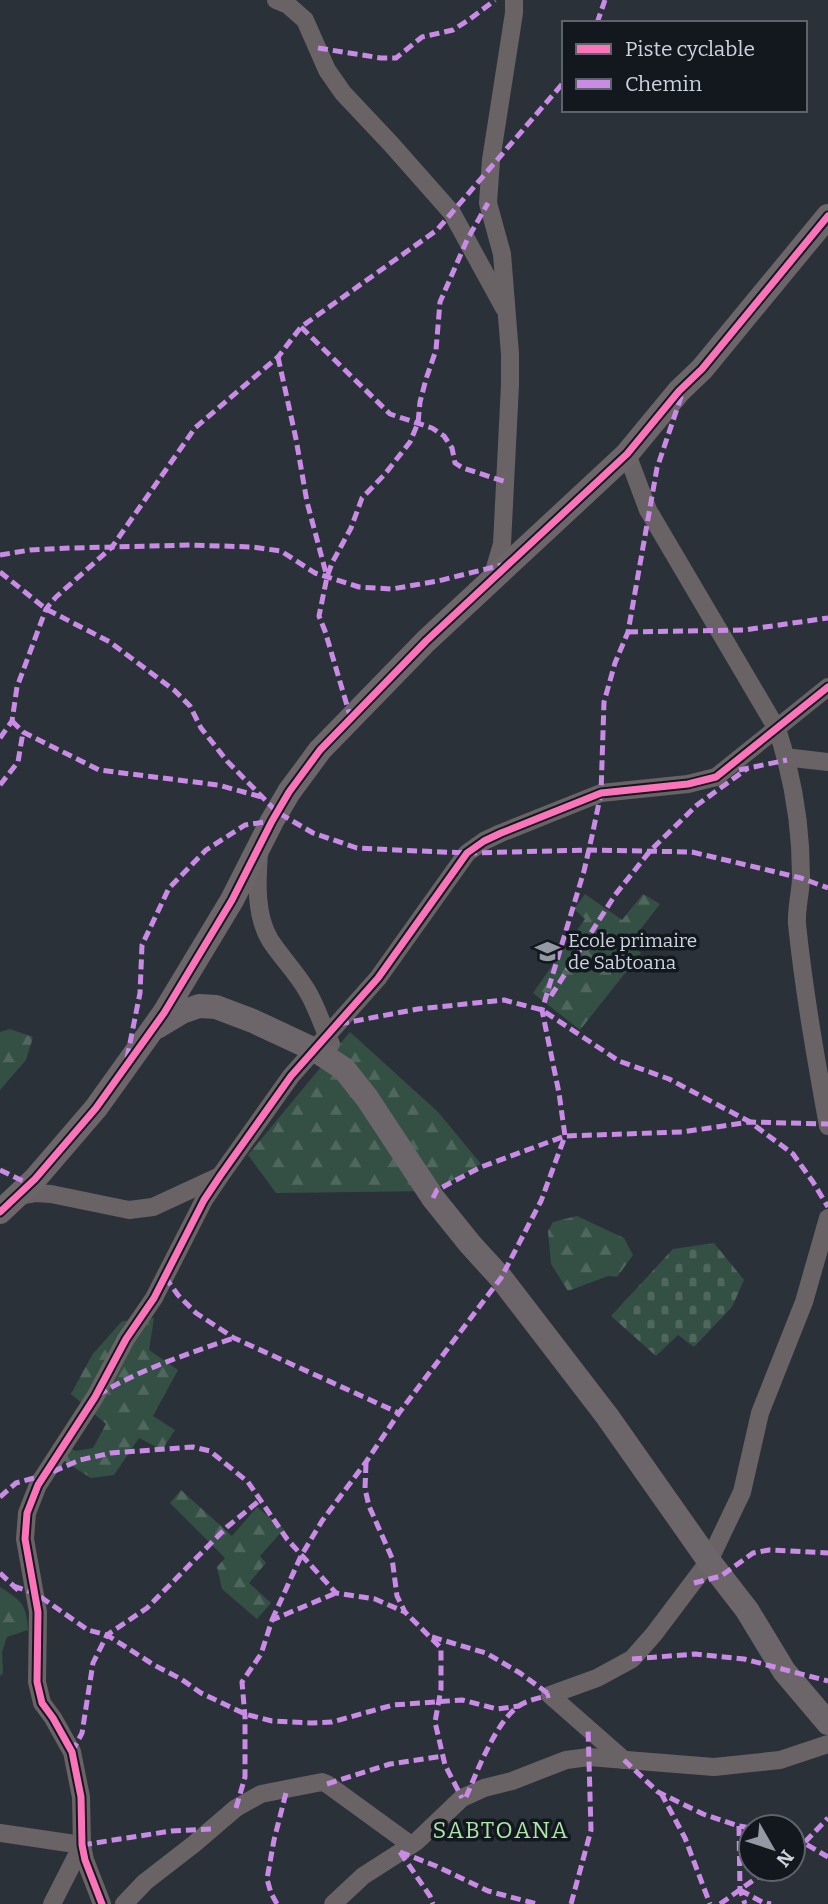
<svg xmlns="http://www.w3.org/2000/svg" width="828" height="1904" viewBox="0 0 828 1904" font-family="Bitter,serif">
<defs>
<pattern id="forest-firs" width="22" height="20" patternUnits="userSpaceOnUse" patternTransform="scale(1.75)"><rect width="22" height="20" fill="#344f43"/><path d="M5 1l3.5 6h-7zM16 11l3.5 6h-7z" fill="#50675e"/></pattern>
<pattern id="cemetery-stones" width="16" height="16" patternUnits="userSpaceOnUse" patternTransform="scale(1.75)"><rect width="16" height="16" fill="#344f43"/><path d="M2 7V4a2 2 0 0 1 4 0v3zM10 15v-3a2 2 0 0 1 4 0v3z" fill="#50675e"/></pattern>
</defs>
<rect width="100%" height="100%" fill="#2b3139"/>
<g fill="url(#forest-firs)">
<polygon points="585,894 622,920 643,894 660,904 630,943 641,953 580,1030 533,993 585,919 574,909"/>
<polygon points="10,1029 33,1037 26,1060 0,1090 0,1032"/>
<polygon points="350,1032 438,1112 481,1164 434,1191 276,1193 248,1155"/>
<polygon points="577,1216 624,1238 633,1255 617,1277 608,1276 568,1291 551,1264 548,1231 553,1222"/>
<polygon points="154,1318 149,1350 178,1370 153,1416 175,1430 162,1450 139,1438 114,1475 91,1478 58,1457 66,1446 76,1451 93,1448 106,1424 71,1394 92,1355 122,1321"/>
<polygon points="181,1490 232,1536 257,1507 284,1529 260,1556 266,1563 249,1583 271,1603 257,1619 222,1589 217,1567 225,1558 170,1503"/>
<path d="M0,1587C21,1600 27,1605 28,1630L7,1637L2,1652L3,1673L0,1676Z"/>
</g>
<polygon fill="url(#cemetery-stones)" points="714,1243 744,1280 732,1307 694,1347 678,1335 656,1356 611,1316 673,1249"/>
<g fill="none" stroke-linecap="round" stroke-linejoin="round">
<g stroke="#696366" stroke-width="18">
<polyline points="276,0 288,5 305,20 327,70 343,93 391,144 452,213 504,308"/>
<path d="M627,454L648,510L777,729C793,777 801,826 801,876C801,892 796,908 797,924C804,992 816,1059 828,1126"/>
<polyline points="492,578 502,544 510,385 510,354 502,254 488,203 491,160 514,13 514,0"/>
<polyline points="787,760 793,758 828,762"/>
<path d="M259,853C257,881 255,915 270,940C281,957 295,971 306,989C317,1006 322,1026 331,1044"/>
<polyline points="15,1197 36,1193 51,1194 129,1210 153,1207 220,1176"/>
<polyline points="624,1760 550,1695 597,1678 632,1659 654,1634 709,1561 742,1492 760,1413 804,1302 828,1218"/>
<polyline points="0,1833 82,1845 52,1904"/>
<polyline points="102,1904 85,1860 82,1845 81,1797 72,1752 53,1718 42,1703 37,1682 38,1612 25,1539 27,1513 38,1485 95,1397 126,1339 154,1298 204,1200 220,1176 291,1076 378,978 467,853 484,841 501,833 601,793 688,784 716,777 828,687"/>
<polyline points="124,1904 145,1882 194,1844 236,1808 261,1794 322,1782 327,1784 411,1845"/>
<polyline points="333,1904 363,1876 416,1842 462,1798 484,1788 512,1781 566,1760 589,1757 714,1767 780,1760 828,1744"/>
</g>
<g stroke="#6c6569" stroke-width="24">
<polyline points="157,1027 182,1012 199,1006 216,1007 253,1021 315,1050 344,1069 367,1098 433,1198 470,1244 501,1278 607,1416 709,1561 747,1610 784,1671 828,1723"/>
<polyline points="0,1212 35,1179 96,1108 164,1013 232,900 272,821 289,792 320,750 426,641 627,454 679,391 702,369 828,216"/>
</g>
<g stroke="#ca8be6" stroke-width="5" stroke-dasharray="10 5" stroke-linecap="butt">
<polyline points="597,23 605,0"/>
<polyline points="318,48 381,58 396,58 422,37 453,30 470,19 495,0"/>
<polyline points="301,327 390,414 432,428 444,436 452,448 455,463 463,468 506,482"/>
<polyline points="278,357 296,439 307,502 327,577"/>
<polyline points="0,555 30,550 70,548 190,545 252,547 281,551 315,573 359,587 392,589 438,581 502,565"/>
<polyline points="0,572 46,609 110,642 174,690 190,706 201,728 227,761 277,812 313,833 357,848 396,850 467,853 589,850 692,852 801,878 828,888"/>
<polyline points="628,632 744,630 828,618"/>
<polyline points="351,719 325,631 319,616 327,577 332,563 351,528 362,498 385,474 410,442 418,423 420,402 426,379 436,350 440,302 467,240 488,203"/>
<polyline points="12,721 23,732 99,770 218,785 262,797"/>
<polyline points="0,738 12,721 17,687 46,609 56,597 112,547 195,428 278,357 301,327 437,230 564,82"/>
<polyline points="739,770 787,760"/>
<polyline points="0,785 18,762 23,732"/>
<polyline points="551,996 615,895 650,851 697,805 748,768"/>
<polyline points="339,1024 418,1009 504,1000 542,1010 619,1061 669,1079 750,1122 793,1154 813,1182 828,1207"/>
<polyline points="127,1058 140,993 142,945 169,888 206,850 245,825 272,821"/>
<polyline points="0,1170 29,1184"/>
<polyline points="433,1198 437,1190 481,1167 565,1136 682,1132 750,1122 828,1124"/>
<polyline points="165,1277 178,1295 196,1313 234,1338 399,1413"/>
<path d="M98,1395C141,1369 187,1354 234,1338"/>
<polyline points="366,1463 365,1489 369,1506 392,1558 397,1596 405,1612 441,1648 441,1689 435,1722 445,1765 462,1798"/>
<polyline points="0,1497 16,1483 45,1475 80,1460 111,1453 193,1447 210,1451 248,1482 287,1539 336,1593 375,1599 405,1612"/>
<polyline points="0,1573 19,1591"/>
<polyline points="694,1583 721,1576 753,1553 769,1550 828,1553"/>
<polyline points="13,1586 35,1593 88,1630 107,1635 154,1665 181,1679 201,1693 245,1714 272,1721 311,1723 332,1722 393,1705 462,1700 497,1709 519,1706"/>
<polyline points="272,1620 301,1556 322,1521 366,1462 399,1413 501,1278 541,1201 565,1136 559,1093 542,1010 584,871 592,836 601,793 604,702 615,663 628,632 657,468 682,394"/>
<polyline points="432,1637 486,1653 520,1673 550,1695"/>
<polyline points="632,1659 695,1654 744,1659 828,1681"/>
<polyline points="72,1752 82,1733 93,1663 107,1635 147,1608 227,1527 260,1500"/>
<polyline points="624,1760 658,1792 703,1814 739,1826 751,1828"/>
<polyline points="327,1784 390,1764 443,1756"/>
<polyline points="661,1793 685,1838 710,1904"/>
<path d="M466,1797C477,1772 496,1721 519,1706C527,1700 540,1698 550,1695"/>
<polyline points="236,1808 245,1777 245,1717 242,1682 261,1654 272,1620 336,1593"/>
<polyline points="739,1826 740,1890 745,1904"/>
<polyline points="793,1839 804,1843 828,1857"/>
<polyline points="82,1845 171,1831 212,1829"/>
<polyline points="793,1851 804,1843 828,1818"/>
<polyline points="400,1852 436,1866 488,1891 537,1904"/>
<polyline points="400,1852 430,1896 433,1904"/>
<polyline points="740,1890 762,1902 771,1904"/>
<polyline points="277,1904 271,1893 267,1879 274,1840 287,1789"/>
<polyline points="571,1904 591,1830 588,1727"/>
<polyline points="720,1904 769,1869"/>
</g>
<defs>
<g id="cycleway">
<polyline points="0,1212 35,1179 96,1108 164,1013 232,900 272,821 289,792 320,750 426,641 627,454 679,391 702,369 828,216"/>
<polyline points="102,1904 85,1860 82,1845 81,1797 72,1752 53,1718 42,1703 37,1682 38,1612 25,1539 27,1513 38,1485 95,1397 126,1339 154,1298 204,1200 220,1176 291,1076 378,978 467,853 484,841 501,833 601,793 688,784 716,777 828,687"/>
</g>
</defs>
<use href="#cycleway" stroke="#13181f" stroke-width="11"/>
<use href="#cycleway" stroke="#fb73b8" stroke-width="7"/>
</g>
<defs>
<symbol id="school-bare" viewBox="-9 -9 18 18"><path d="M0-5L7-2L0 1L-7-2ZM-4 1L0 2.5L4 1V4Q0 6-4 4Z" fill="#939aa3" stroke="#13181f" stroke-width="2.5" paint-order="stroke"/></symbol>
</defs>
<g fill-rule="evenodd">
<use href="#school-bare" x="530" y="934" width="35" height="35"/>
</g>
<g text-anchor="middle" stroke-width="7" stroke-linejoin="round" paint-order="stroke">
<g font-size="19" fill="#cbd3dc" stroke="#13181f" text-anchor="start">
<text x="568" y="947">Ecole primaire<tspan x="568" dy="22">de Sabtoana</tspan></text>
</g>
<g font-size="23" letter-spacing="2" fill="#ade5a9" stroke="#13181f">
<text x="501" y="1838">SABTOANA</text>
</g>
</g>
<rect x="562" y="21" width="245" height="91" fill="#13181f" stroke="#5d636b" stroke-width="2"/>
<rect x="576" y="44" width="35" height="10" fill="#fb73b8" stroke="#5d636b" stroke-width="2"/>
<text x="625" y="56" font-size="21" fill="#cbd3dc">Piste cyclable</text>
<rect x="576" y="79" width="35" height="10" fill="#ca8be6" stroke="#5d636b" stroke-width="2"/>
<text x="625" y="91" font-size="21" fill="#cbd3dc">Chemin</text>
<g transform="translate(772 1848) rotate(129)"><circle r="33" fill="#13181f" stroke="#5d636b" stroke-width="2"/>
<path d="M0-5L12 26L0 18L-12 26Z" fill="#939aa3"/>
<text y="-10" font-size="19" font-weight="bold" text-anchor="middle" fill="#cbd3dc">N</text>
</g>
</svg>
